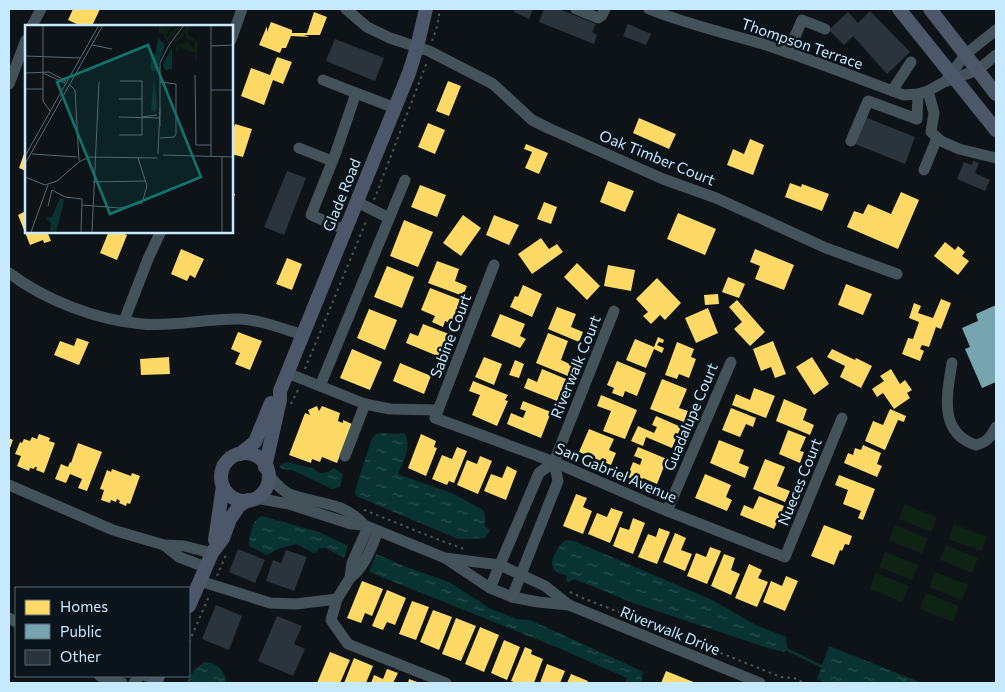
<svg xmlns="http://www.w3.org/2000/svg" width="1005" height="692" viewBox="0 0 1005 692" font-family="Commissioner,sans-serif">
<defs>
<pattern id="water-ripples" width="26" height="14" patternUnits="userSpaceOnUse" patternTransform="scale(1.25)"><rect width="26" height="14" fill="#093330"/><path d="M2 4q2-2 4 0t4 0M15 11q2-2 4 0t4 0" fill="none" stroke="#2b514f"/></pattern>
</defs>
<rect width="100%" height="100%" fill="#0e1318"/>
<g fill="#0f2315">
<polygon points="904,504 937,517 931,532 899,519"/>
<polygon points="954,524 987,537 981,551 948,539"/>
<polygon points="895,525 928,538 922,554 889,540"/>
<polygon points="946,545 978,558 972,573 940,560"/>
<polygon points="885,552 918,565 912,580 879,567"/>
<polygon points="935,572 968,585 962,600 929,587"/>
<polygon points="876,573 909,586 902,602 870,589"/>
<polygon points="926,593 959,606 953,622 920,609"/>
</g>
<g fill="url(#water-ripples)">
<path d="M385,433L398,434L404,433C413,446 403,461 398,474L454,494L483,510L485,514V526L490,531L485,538L473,539H458L356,496L355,491L372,438L376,434Z"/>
<polygon points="286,462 312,468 320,473 328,472 334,468 343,474 340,487 332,489 292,470 282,469 279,466"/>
<path d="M262,516L319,532L348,546L344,558L326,548H319L317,552L314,553L296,544L278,549L267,555L249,546V542C251,533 252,519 262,516Z"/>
<path d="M566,540L574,541L710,599L756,625L786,637L787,648L784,652L768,648L636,604L574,579L569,582L566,581L567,576C563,574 555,573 553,568C549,560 559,544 566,540Z"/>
<polygon points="376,554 409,568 449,582 491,609 517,619 530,620 631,666 643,672 641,683 625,683 627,678 561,649 369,572"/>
<polygon points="829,646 922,683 825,683 817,679"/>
<path d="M205,662C216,663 222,668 226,679L225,683H186L195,669Z"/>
</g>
<g fill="#ffd966">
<polygon points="73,9 100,9 92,26 78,26 79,25 68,20"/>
<polygon points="314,12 327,17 320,35 304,35 309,37 291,36 286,48 282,48 280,53 259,45 267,26 267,32 271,22 292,30 292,33 307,33"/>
<polygon points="277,57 292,62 283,84 273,80 264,105 241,96 251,68 270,75"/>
<polygon points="448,81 461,86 449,116 436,111"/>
<polygon points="639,118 676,134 669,149 633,133"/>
<polygon points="428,123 445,130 435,154 418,147"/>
<polygon points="235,124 252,129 243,157 231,154 231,137"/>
<polygon points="750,139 764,145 753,175 727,165 733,149 744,154"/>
<polygon points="526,144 548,153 539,174 525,168 532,152 524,149"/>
<polygon points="26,148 26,171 19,168"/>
<polygon points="608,181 634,191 625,212 600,202"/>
<polygon points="790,183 801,187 802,184 829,194 822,211 785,197"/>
<polygon points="420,185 446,195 437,217 411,207"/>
<polygon points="901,192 919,200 898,249 847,227 854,211 863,214 868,204 891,214"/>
<polygon points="231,193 235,194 231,204"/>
<polygon points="544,202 557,207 551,224 537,219"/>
<polygon points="26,211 26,231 47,231 51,241 44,243 43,240 30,245 18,215"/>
<polygon points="678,213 716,229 705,255 667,239"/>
<polygon points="463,215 481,228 461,256 443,243"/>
<polygon points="494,215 519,225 509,245 486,235"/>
<polygon points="404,220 433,232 418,267 390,256"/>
<polygon points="109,231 117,231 127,235 117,260 100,253"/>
<polygon points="541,238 549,249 557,244 563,252 532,274 518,254"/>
<polygon points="945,242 955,250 958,246 965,252 962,256 969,261 958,275 934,256"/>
<polygon points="181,249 204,259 195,278 190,275 187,281 171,274"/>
<polygon points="755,249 794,265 784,290 755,279 760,266 750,262"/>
<polygon points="287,258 302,264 292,290 276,284"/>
<polygon points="437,261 459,269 455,281 467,286 463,296 428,283"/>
<polygon points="577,263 600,286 587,300 564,277"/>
<polygon points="608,265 635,270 631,291 604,286"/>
<polygon points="387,266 414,277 402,308 374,297"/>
<polygon points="728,277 745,284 739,298 722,292"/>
<polygon points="657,278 681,303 665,320 660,315 651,324 643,316 648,312 636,299"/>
<polygon points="846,284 872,294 863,315 838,305"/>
<polygon points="523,285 542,294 532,317 510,307 515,296 518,297"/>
<polygon points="430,288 461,300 452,324 445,321 443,327 432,322 435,316 421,310"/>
<polygon points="718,294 719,304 705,305 704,295"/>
<polygon points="941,299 951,303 941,329 936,327 929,347 922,345 920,349 924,351 920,361 902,354 908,338 913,339 919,322 909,318 914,303 921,306 918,313 933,318"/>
<polygon points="737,300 765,332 750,346 734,329 742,322 729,307"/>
<polygon points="557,307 576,314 571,327 583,332 579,342 548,329"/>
<polygon points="708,308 718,333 696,343 685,318"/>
<polygon points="369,309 397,320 385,350 357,338"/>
<polygon points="500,314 525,324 520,336 526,339 520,348 491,336"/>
<polygon points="423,324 449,334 440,357 406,343 410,333 418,336"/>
<polygon points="238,332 262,341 250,370 235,364 240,353 231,349"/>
<polygon points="548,333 568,341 561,360 572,365 568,376 536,363"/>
<polygon points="658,337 664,340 663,343 659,342 657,345 664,348 662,353 654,349 646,368 626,360 635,339 654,347"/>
<polygon points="77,338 89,342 79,365 54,355 60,341 74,346"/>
<polygon points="773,341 786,374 775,378 771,367 761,371 753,349"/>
<polygon points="677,342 694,349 691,357 696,359 689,378 679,374 677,379 665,375"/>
<polygon points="352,349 382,362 370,390 340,378"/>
<polygon points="832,349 855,360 856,358 872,366 861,388 840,377 845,366 827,357"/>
<polygon points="169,357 170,374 141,375 140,359"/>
<polygon points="484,357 502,364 494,385 475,377"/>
<polygon points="812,357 829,384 814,395 796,367"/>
<polygon points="515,360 524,364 519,378 509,375"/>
<polygon points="617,361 646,373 637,396 625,391 623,397 612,393 614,388 607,385"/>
<polygon points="400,363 431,376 424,394 393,381"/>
<polygon points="542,369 566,379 557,401 524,388 528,378 537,382"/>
<polygon points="891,369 900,384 905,380 912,390 907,393 910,398 894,409 883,393 877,397 872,389 884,381 880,376"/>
<polygon points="662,379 687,389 679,408 688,411 684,422 650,409"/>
<polygon points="473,381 508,395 505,400 508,401 497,426 472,415 480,395 469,391"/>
<polygon points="754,388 775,396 766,418 732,405 736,394 750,400"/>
<polygon points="601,395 637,410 625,439 603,431 611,411 597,406"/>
<polygon points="784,399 807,409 803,420 814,425 810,435 776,421"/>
<polygon points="523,401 551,412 541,438 507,424 511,413 523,418 526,411 520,409"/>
<polygon points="317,406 319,411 322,406 340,413 338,421 343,423 343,420 352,424 337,463 322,457 320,462 312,459 311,463 289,455 305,413 310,415 308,410"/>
<polygon points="731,408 756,418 753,427 746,424 740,437 722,430"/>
<polygon points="890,409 906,416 904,422 898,420 885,450 865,441 873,421 883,425"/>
<polygon points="656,416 681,427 672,448 646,437 643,446 631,441 638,426 654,433 657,427 652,425"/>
<polygon points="589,429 614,439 609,450 616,453 611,465 579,452"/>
<polygon points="788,430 806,437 800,451 804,452 800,463 779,454"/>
<polygon points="39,434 50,438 49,441 55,443 44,473 36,470 37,467 35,467 34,469 30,468 29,471 17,466 21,456 15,454 20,442 22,443 24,439 30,441 32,437 37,439"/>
<polygon points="421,434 436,441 434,447 437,448 426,476 408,468"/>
<polygon points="9,438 13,440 9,451"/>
<polygon points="719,440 744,450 739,463 749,467 745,478 710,463"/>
<polygon points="78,443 102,452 87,491 78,488 82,479 70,474 66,483 55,479 61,464 68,467 70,462 71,463"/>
<polygon points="863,445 881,453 877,464 882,466 877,477 844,463 848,453 853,455 855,448 861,450"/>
<polygon points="457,447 467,451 454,483 449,481 447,485 432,479 442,455 452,459"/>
<polygon points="638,447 667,459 657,484 643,478 641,483 627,477 633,462 640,465 642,459 634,456"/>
<polygon points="480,456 492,461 478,494 457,485 467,460 477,464"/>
<polygon points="765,459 785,467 777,486 790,491 785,502 753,489"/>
<polygon points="507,466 517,471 506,500 484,491 491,474 502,478"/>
<polygon points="112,469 131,476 132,473 140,476 130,504 127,503 126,506 119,503 120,501 117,499 116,502 111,500 110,503 101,500 104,490 100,489 107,470 111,472"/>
<polygon points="705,474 731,485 726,497 732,500 727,511 695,498"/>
<polygon points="839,475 875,489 863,520 858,518 861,511 843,504 848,490 835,485"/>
<polygon points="576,494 587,498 583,507 592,511 583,534 563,526"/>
<polygon points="759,496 784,506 774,529 740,515 744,505 753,509"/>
<polygon points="611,508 623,512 610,543 588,534 597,513 607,517"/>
<polygon points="633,518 645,523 633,554 613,546 620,527 629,530"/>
<polygon points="824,525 852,536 849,545 845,544 842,551 840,550 834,565 811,556"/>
<polygon points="659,528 670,532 657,564 638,557 648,534 656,537"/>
<polygon points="675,533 686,538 681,550 692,554 685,571 663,562"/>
<polygon points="710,547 721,551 707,584 687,576 696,553 706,557"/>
<polygon points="724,554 735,558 731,570 740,574 731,595 711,586"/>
<polygon points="749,564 762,570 758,578 768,582 757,607 735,598"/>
<polygon points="786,576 798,581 785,611 763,602 771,581 782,586"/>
<polygon points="362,581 383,589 372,616 365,613 361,623 347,618"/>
<polygon points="387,590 406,598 395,625 387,622 383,630 372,626"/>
<polygon points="412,601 429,607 416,640 399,634"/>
<polygon points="433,610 452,617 439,650 420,642"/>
<polygon points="456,618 476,626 461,661 442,654"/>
<polygon points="480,627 499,635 484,672 465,664"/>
<polygon points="504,640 520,647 507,680 491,673"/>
<polygon points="525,647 532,650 531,654 543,659 534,683 517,683 511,681"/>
<polygon points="330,652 350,660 340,683 317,683"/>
<polygon points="354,658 373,666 366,683 344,683"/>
<polygon points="547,664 565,671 560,683 540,683"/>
<polygon points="387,669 398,673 393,683 371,683 374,675 383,679"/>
<polygon points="666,671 696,683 661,683"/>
<polygon points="571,674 588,681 587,683 567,683"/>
<polygon points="409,679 420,683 408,683"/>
</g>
<polygon fill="#76a5af" points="996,305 996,382 982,388 965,349 970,347 962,328 978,321 976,314"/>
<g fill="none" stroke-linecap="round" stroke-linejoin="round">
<polyline stroke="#093330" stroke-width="3" points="786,649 821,666"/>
</g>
<g fill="#2b343b">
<polygon points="515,9 533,9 529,19 514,12"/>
<polygon points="544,9 559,9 596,24 592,32 597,35 594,44 539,22"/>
<polygon points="870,11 910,52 887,74 853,36 844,45 829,30 848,12 858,23"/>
<polygon points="628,24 651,34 646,45 623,36"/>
<polygon points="335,39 384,58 375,81 326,61"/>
<polygon points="865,117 915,137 905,164 855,144"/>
<polygon points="973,161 979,163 975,173 990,180 985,191 957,179 964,162 972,165"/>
<polygon points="287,171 306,178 284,235 264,227"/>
<polygon points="238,549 265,560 255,583 229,572"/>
<polygon points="286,550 307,557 294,591 266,581 273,560 281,563"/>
<polygon points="216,605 242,616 229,650 202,639"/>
<polygon points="277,616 302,626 294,644 305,649 293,676 258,661"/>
</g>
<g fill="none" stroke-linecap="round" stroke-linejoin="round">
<g stroke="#445b54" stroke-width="2" stroke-dasharray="2.5 4" stroke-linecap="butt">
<polyline points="432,41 437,27 440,9"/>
<polyline points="374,200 427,62"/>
<polyline points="305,369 367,219"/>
<polyline points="291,404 299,388"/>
<polyline points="215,477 218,463 228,451"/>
<path d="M364,510C398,523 432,538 467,550"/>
<polyline points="217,576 226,555"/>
<path d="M570,592L585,599L674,633C685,639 698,640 708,648L781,677L794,678L804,683"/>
<polyline points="189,642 210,594"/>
</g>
<g stroke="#445259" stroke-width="11">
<polyline points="346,9 367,27 390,38 429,51 493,84 532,120 548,128 663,179 716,198 826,248 897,274"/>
<polyline points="576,9 598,18 602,15 605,9"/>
<path d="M649,9C686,24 725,33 763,44C810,59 857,78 904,95L918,94L928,91L944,82L978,70L996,55"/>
<polyline points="32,26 41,9"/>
<polyline points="231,40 242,9"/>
<polyline points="788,53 802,20 825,29"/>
<polyline points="947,79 966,54 996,30"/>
<polyline points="323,80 356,93"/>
<polyline points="9,84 26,40"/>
<polyline points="892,91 911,62"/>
<polyline points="928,91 934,113 931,132 941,141 959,149 996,158"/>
<polyline points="851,141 868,101 917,119 918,94"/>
<polyline points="299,148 332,161"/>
<polyline points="924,170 937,138"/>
<polyline points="357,202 389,218"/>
<polyline points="346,230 311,215 336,152 356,93 395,108"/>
<polyline points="494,265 435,418 554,462 667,511 785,557 842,418"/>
<path d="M9,273C45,300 96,320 142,324C175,327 208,318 240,319C262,320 283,329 303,335"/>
<polyline points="124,321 148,259 161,231"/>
<path d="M952,363C947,394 938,433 976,445C987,442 991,437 996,427"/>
<polyline points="287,373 320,386 405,180"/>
<polyline points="320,386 365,404 345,456"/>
<polyline points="365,404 390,409 438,410"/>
<path d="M268,474C275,482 282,492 292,495C318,504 345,502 364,525"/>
<polyline points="9,485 113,530 164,545 184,546 212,553"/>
<polyline points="256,498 289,504 351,524 364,525 445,558 490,588 512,597 538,602 569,605"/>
<polyline points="667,511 731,362"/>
<polyline points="368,527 352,563 350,578 337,599 331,620 348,644 446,683"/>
<polyline points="164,545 179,557 205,567"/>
<polyline points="445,558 500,565 545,586 569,605 760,683"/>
<path d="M350,578C365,567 371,548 378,531"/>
<polyline points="200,581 270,603 296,604 337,599"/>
<polyline points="490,588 539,473 554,462 614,311"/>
<polyline points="512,597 558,481 554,462"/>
<polyline points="9,618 16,622"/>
<polyline points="100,676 107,680 122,683"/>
<polyline points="146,676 157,678"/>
<polyline points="134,683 139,676"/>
</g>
<g stroke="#4d576a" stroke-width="14">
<polyline points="899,9 996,130"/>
<polyline points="930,9 996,94"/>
<circle cx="245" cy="477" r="24"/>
<polyline points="240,454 255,442 271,403"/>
<polyline points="265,467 280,400 280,391 409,73 417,47 426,9"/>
<polyline points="215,540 223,486"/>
<polyline points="189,606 212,553 223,538 230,519 239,506 248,500"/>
<polyline points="155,683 158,676"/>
</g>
</g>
<g text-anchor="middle" stroke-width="5" stroke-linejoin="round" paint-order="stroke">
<g font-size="15" fill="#c7e9fd" stroke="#0b141b">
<text transform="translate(802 44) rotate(19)" y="5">Thompson Terrace</text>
<text transform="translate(657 158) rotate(22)" y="5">Oak Timber Court</text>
<text transform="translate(342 195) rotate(-68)" y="5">Glade Road</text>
<text transform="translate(451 336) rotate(-69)" y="5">Sabine Court</text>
<text transform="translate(576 367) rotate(-68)" y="5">Riverwalk Court</text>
<text transform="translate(691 417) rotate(-67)" y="5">Guadalupe Court</text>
<text transform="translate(616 473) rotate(23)" y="5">San Gabriel Avenue</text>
<text transform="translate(800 482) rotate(-68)" y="5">Nueces Court</text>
<text transform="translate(670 631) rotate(22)" y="5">Riverwalk Drive</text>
</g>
</g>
<g transform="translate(25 25)">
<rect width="208" height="208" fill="#0e1318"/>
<path d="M134,0L142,3L147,0L141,10L143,13L146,7L156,0L142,17L138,8L134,9ZM163,0V10L173,17L171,43L170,28L154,22L152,28L150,21L162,17L169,24L170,16L161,14L160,7L158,12L147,19Z" fill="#0f2315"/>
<path d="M133,13L140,20L131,46H126V31L131,28ZM147,23V44L140,45L138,40ZM129,51L132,83L130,87L126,85ZM35,173L39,174L38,181L31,207L25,206L26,198L21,193L27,192Z" fill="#093330"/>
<path fill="none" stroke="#586974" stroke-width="1" d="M18,0V76L25,86M67,20L87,24M186,21L208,20M0,31L56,33M0,48L24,47L41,56M18,48L40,58M170,50L171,120H186M135,57L151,59V109L149,112L135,113M45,60L50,65L54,136M0,64H18M186,65H208M94,74H117M94,92L134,93M117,92L132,90M135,101V38L144,20L159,0M94,110H117V56H95M7,129L52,132M133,129L135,83M138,130L208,132M0,131L74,0M186,131V0M0,139L78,0M0,152L20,160L32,156L54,137L64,132L132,133M68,157L121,156M57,180L95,183L117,178L122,161L113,133M23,181L27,165L40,172L57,174L56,207M6,207L23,160M67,207L74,57M197,207V132"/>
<path fill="#0f766e" fill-opacity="0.15" stroke="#0f766e" stroke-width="2.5" d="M123,20L176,152L85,189L32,57Z"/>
<rect width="208" height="208" fill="none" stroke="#c7e9fd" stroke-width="2.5"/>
</g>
<rect width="1005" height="692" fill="none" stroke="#c7e9fd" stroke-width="20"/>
<rect x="15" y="587" width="175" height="90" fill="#0b141b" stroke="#566975"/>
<rect x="25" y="600" width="25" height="15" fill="#ffd966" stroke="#566975"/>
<text x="60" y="612" font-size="15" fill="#c7e9fd">Homes</text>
<rect x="25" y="624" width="25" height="15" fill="#76a5af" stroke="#566975"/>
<text x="60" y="637" font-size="15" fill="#c7e9fd">Public</text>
<rect x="25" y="650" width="25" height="15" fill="#2b343b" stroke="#566975"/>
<text x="60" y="662" font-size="15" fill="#c7e9fd">Other</text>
</svg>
